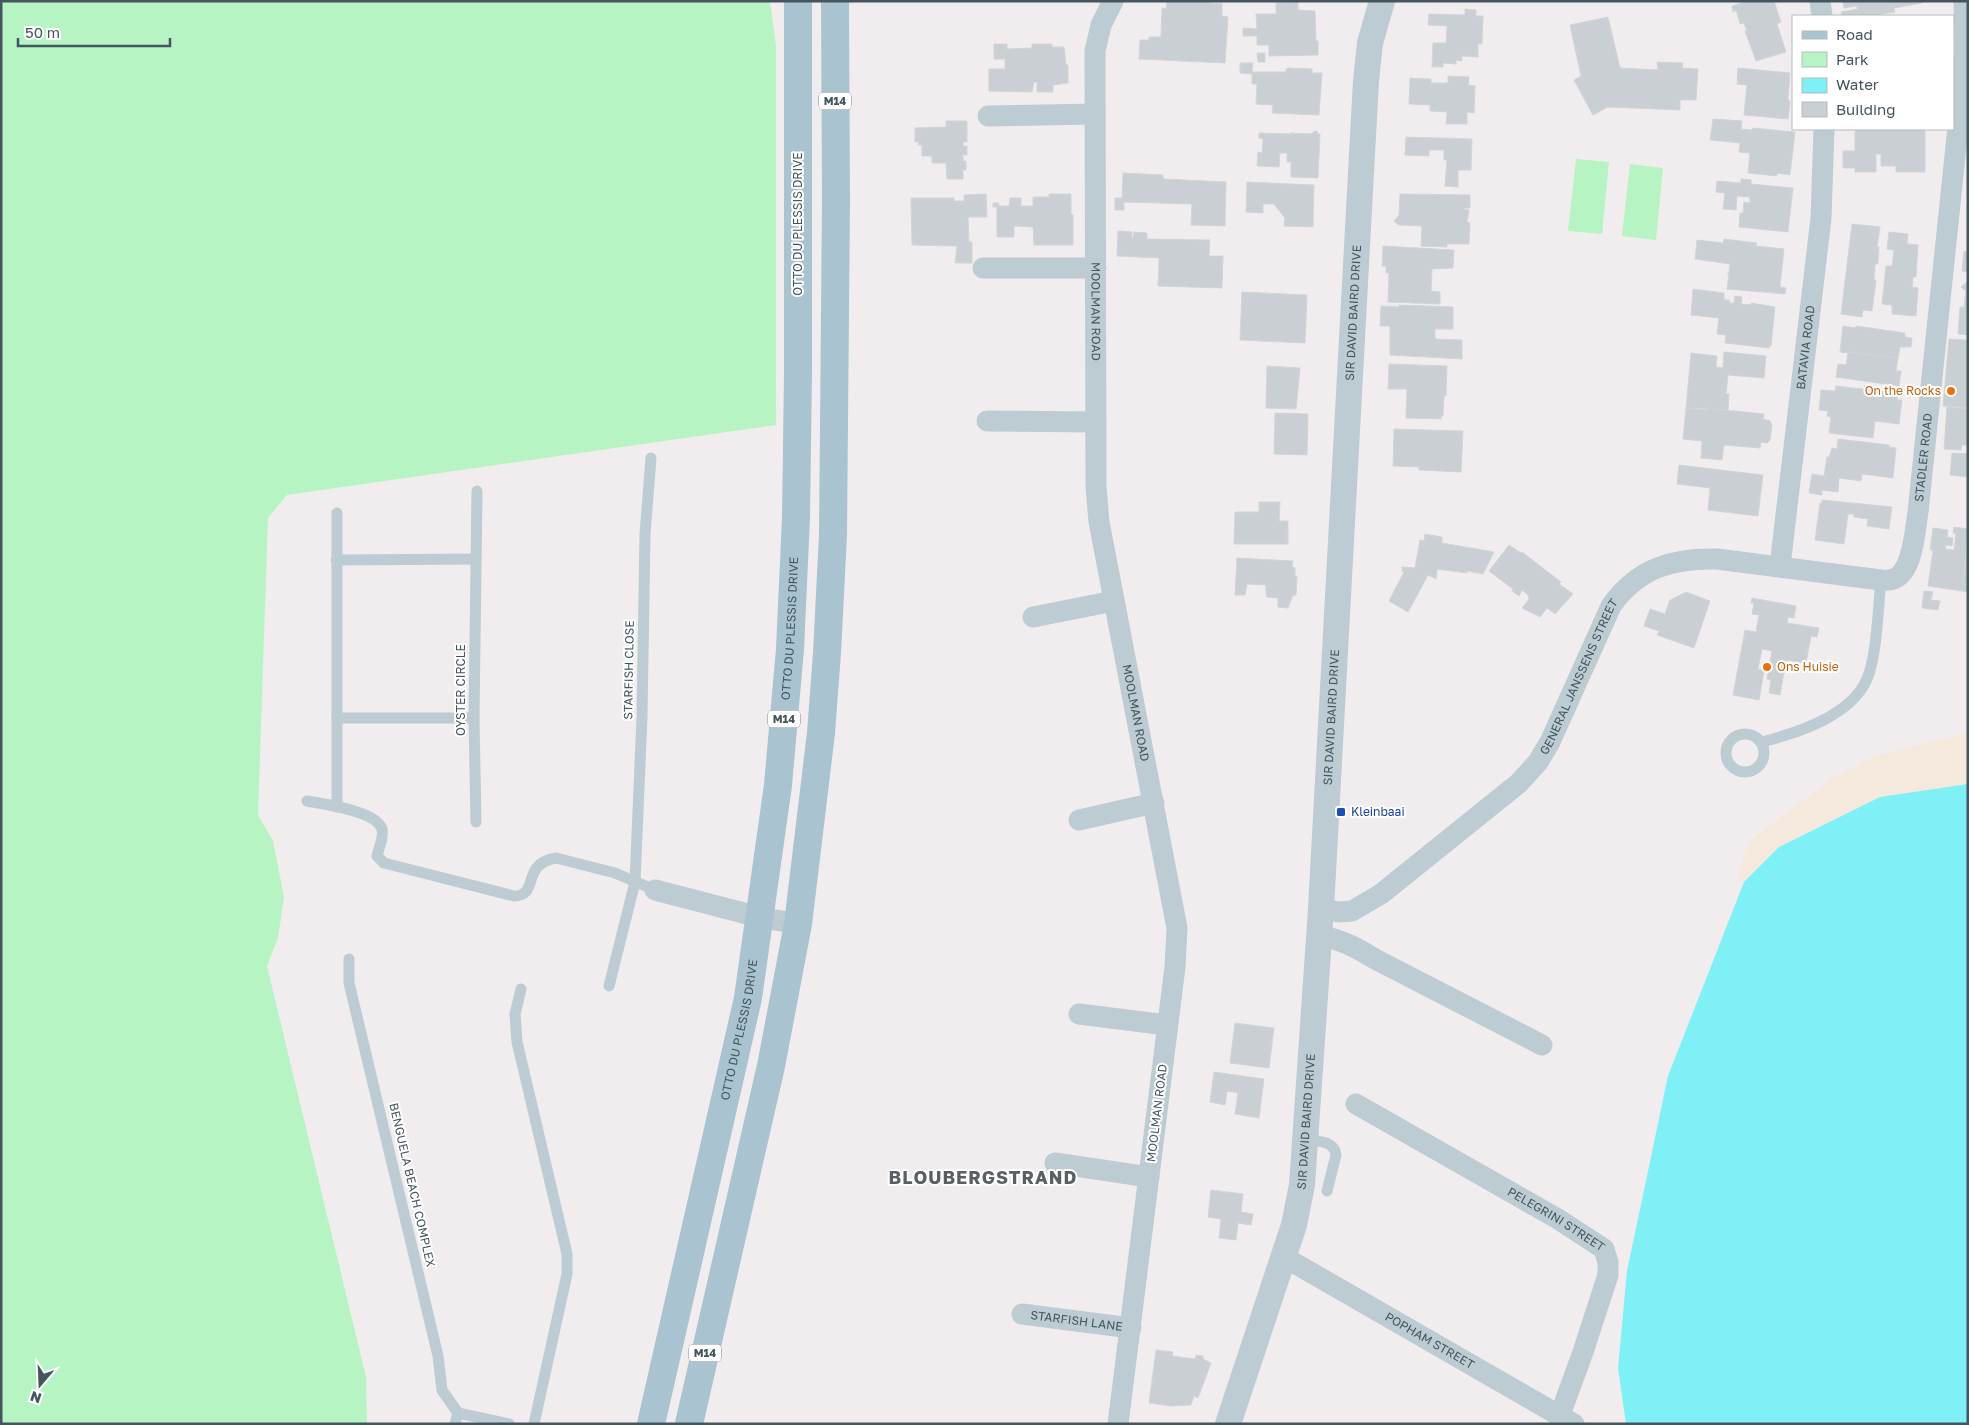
<svg xmlns="http://www.w3.org/2000/svg" width="1969" height="1425" viewBox="0 0 1969 1425" font-family="'Golos Text',sans-serif">
<rect width="100%" height="100%" fill="#f1edee"/>
<g fill="#b6f4c4">
<polygon points="1,1 770,1 776,46 776,425 287,495 268,518 258,815 273,841 284,897 278,938 267,966 366,1377 367,1424 1,1424"/>
<polygon points="1576,159 1609,162 1602,234 1568,231"/>
<polygon points="1630,164 1663,168 1656,240 1622,236"/>
</g>
<polygon fill="#f4e9dc" points="1968,732 1968,784 1880,797 1779,847 1744,882 1736,880 1748,842 1830,780 1875,756"/>
<polygon fill="#7ef0f6" points="1968,784 1968,1424 1626,1424 1618,1368 1627,1271 1668,1076 1744,882 1779,847 1880,797"/>
<g fill="#c9cfd3" stroke="#d1d5da">
<polygon points="1167,1 1209,1 1209,3 1222,4 1222,16 1228,17 1225,63 1139,59 1140,40 1149,40 1149,37 1161,37 1162,8 1166,9"/>
<polygon points="1748,1 1774,1 1781,22 1777,24 1786,52 1756,61 1745,31 1747,31 1744,23 1740,24 1736,10 1733,12 1732,6"/>
<polygon points="1847,1 1922,1 1922,3 1894,8 1895,12 1881,14 1881,16 1842,16 1841,12 1858,9 1856,6 1844,8 1843,2"/>
<polygon points="1298,2 1298,10 1315,11 1316,41 1318,41 1318,55 1269,56 1269,45 1257,45 1257,36 1243,36 1243,28 1257,29 1256,14 1276,14 1276,3"/>
<polygon points="1465,9 1476,10 1476,16 1483,16 1482,44 1478,44 1478,57 1462,56 1462,61 1456,60 1456,64 1443,63 1443,67 1432,67 1433,43 1446,43 1447,26 1428,25 1429,14 1465,15"/>
<polygon points="1608,17 1620,68 1658,70 1657,62 1683,63 1682,68 1698,69 1696,100 1680,100 1680,110 1608,107 1593,115 1574,80 1581,76 1570,25"/>
<polygon points="994,44 1007,44 1007,49 1032,48 1032,44 1052,44 1052,47 1064,47 1066,65 1068,65 1068,83 1053,85 1053,92 1037,92 1037,82 1034,82 1032,92 989,91 989,69 1005,69 1005,59 994,59"/>
<polygon points="1257,53 1265,53 1265,62 1258,62"/>
<polygon points="1240,63 1253,63 1252,72 1286,72 1286,69 1288,68 1312,69 1312,73 1322,73 1319,115 1272,113 1273,105 1256,104 1257,84 1252,84 1252,74 1240,73"/>
<polygon points="1738,68 1790,73 1788,99 1790,102 1788,119 1744,115 1747,85 1737,84"/>
<polygon points="1448,76 1469,77 1468,85 1475,86 1474,113 1467,112 1467,124 1446,124 1447,112 1430,111 1430,105 1409,104 1410,78 1431,79 1431,83 1448,83"/>
<polygon points="1713,119 1742,121 1741,129 1752,130 1753,128 1795,132 1790,175 1777,173 1777,176 1748,173 1750,153 1739,152 1740,143 1710,140"/>
<polygon points="946,121 967,121 967,142 963,142 963,146 967,146 967,155 963,155 963,161 966,161 966,170 963,170 963,179 947,179 946,163 932,163 932,156 922,156 922,145 918,145 919,142 915,142 915,128 946,127"/>
<polygon points="1855,129 1925,129 1925,172 1896,172 1896,166 1881,166 1881,154 1876,154 1876,172 1855,172 1855,168 1843,168 1843,151 1855,151"/>
<polygon points="1317,131 1318,134 1320,134 1318,178 1291,177 1291,162 1287,162 1287,153 1280,153 1279,167 1257,166 1258,152 1262,153 1263,139 1259,138 1259,133 1290,134 1290,133 1312,134 1313,132"/>
<polygon points="1406,137 1472,139 1471,170 1458,170 1458,187 1445,186 1447,160 1444,160 1444,150 1429,150 1429,156 1405,155"/>
<polygon points="1123,173 1163,175 1163,179 1226,182 1225,226 1191,225 1192,204 1124,202 1124,210 1115,210 1115,198 1122,198"/>
<polygon points="1741,179 1751,180 1751,184 1793,188 1788,232 1739,227 1740,213 1743,213 1744,202 1750,203 1750,197 1737,196 1736,210 1723,209 1725,193 1716,192 1717,181 1741,183"/>
<polygon points="1247,182 1314,185 1313,227 1284,226 1285,218 1274,204 1263,204 1263,213 1246,212"/>
<polygon points="986,194 987,217 968,217 969,242 972,242 972,263 955,263 957,246 912,245 911,198 954,198 954,201 964,201 964,195"/>
<polygon points="1049,194 1071,194 1071,214 1073,215 1073,245 1034,245 1033,227 1014,226 1014,237 997,237 997,207 993,207 993,203 999,203 999,206 1009,206 1010,198 1021,198 1021,206 1033,206 1033,197 1049,197"/>
<polygon points="1400,194 1470,195 1470,208 1464,208 1464,209 1469,210 1467,222 1470,223 1469,244 1447,244 1447,247 1421,246 1422,226 1399,225 1394,221 1399,215"/>
<polygon points="1852,224 1880,227 1877,247 1879,247 1878,263 1875,265 1874,279 1876,281 1872,311 1863,310 1862,317 1841,314"/>
<polygon points="1118,231 1132,232 1132,238 1133,238 1134,232 1147,233 1147,239 1210,240 1209,256 1223,256 1222,288 1158,286 1159,258 1117,256"/>
<polygon points="1889,232 1908,234 1907,244 1918,245 1916,277 1913,277 1912,287 1918,288 1916,316 1892,314 1892,305 1882,304 1886,266 1892,266 1894,250 1887,249"/>
<polygon points="1724,239 1757,243 1756,246 1784,249 1780,287 1786,288 1785,294 1727,289 1729,274 1727,274 1729,272 1730,264 1695,259 1697,240 1723,243"/>
<polygon points="1383,246 1454,250 1453,268 1432,269 1431,291 1440,292 1440,304 1388,302 1389,273 1386,273 1386,266 1382,266"/>
<polygon points="1964,251 1968,252 1968,272 1962,271"/>
<polygon points="1967,282 1968,335 1958,334 1960,307 1964,307 1966,291 1961,287"/>
<polygon points="1693,289 1724,293 1724,300 1730,300 1729,303 1734,303 1735,296 1742,297 1741,304 1751,305 1751,303 1775,307 1771,346 1769,346 1769,348 1725,343 1726,335 1717,334 1719,318 1691,315"/>
<polygon points="1242,292 1307,295 1305,343 1240,340"/>
<polygon points="1399,305 1453,307 1453,329 1435,329 1435,339 1462,340 1462,359 1390,355 1390,326 1380,326 1381,306 1399,307"/>
<polygon points="1843,326 1856,328 1856,326 1905,333 1905,337 1912,338 1911,347 1900,347 1898,358 1840,352"/>
<polygon points="1949,339 1968,340 1968,408 1943,406"/>
<polygon points="1724,352 1766,356 1764,378 1728,375 1726,394 1729,394 1728,410 1686,408 1691,353 1717,356 1716,367 1723,368"/>
<polygon points="1848,352 1898,358 1896,371 1901,371 1899,386 1836,377 1838,364 1846,365"/>
<polygon points="1389,364 1447,366 1446,396 1444,396 1443,416 1441,416 1441,419 1406,418 1407,389 1388,389"/>
<polygon points="1267,366 1300,368 1296,409 1266,408"/>
<polygon points="1836,386 1898,393 1897,400 1902,400 1899,424 1875,421 1873,438 1829,433 1831,417 1827,416 1828,411 1819,410 1821,390 1835,391"/>
<polygon points="1947,407 1968,409 1968,445 1962,445 1961,450 1944,449"/>
<polygon points="1686,408 1706,410 1706,408 1764,414 1763,419 1770,421 1772,425 1770,440 1767,443 1761,442 1760,448 1724,445 1722,460 1701,458 1702,441 1683,439"/>
<polygon points="1275,413 1308,414 1307,455 1274,454"/>
<polygon points="1394,429 1463,431 1461,472 1419,470 1419,467 1393,466"/>
<polygon points="1838,439 1889,445 1889,447 1896,448 1893,478 1862,474 1861,481 1839,478 1838,492 1822,490 1822,495 1809,493 1812,474 1824,476 1827,457 1829,457 1832,448 1837,449"/>
<polygon points="1952,453 1968,454 1968,477 1950,475"/>
<polygon points="1679,465 1763,475 1758,516 1708,510 1710,488 1677,484"/>
<polygon points="1822,500 1892,507 1889,529 1867,526 1868,519 1854,517 1854,514 1848,514 1844,544 1815,540 1820,503 1822,503"/>
<polygon points="1259,502 1280,502 1279,521 1288,521 1288,544 1234,544 1235,512 1259,512"/>
<polygon points="1954,527 1968,529 1962,591 1928,586 1933,550 1930,550 1933,528 1948,530 1947,537 1953,538 1952,546 1946,545 1945,549 1954,550 1956,534 1953,533"/>
<polygon points="1425,534 1442,537 1442,543 1494,552 1483,574 1467,571 1467,573 1437,569 1436,579 1428,575 1408,612 1389,601 1404,572 1402,571 1402,567 1415,568 1420,540 1424,541"/>
<polygon points="1968,544 1968,592 1962,591"/>
<polygon points="1509,545 1521,553 1522,552 1561,582 1559,584 1573,594 1555,614 1547,608 1540,617 1522,608 1529,599 1528,595 1522,590 1519,596 1512,591 1513,589 1489,571"/>
<polygon points="1237,558 1293,561 1292,567 1295,568 1295,576 1297,576 1296,595 1293,595 1288,608 1278,607 1278,598 1267,597 1266,594 1266,585 1247,584 1245,595 1235,595"/>
<polygon points="1924,591 1933,592 1931,600 1940,601 1938,610 1922,608"/>
<polygon points="1686,592 1710,601 1694,648 1657,635 1659,631 1644,626 1650,609 1665,614 1670,600"/>
<polygon points="1752,598 1796,606 1794,618 1788,617 1787,623 1819,628 1817,637 1811,636 1806,663 1786,660 1780,695 1769,693 1771,680 1767,679 1772,651 1762,649 1758,669 1764,671 1759,700 1733,695 1745,630 1756,632 1759,615 1752,614 1754,603 1751,603"/>
<polygon points="1235,1023 1274,1028 1269,1068 1230,1063"/>
<polygon points="1214,1072 1264,1079 1259,1118 1235,1114 1238,1093 1227,1091 1225,1105 1210,1102"/>
<polygon points="1211,1190 1243,1194 1241,1212 1253,1214 1251,1225 1238,1223 1236,1240 1219,1238 1221,1219 1208,1217"/>
<polygon points="1156,1350 1173,1352 1172,1356 1195,1359 1196,1355 1203,1356 1203,1359 1211,1363 1198,1398 1194,1396 1191,1405 1171,1406 1149,1403"/>
</g>
<g fill="none" stroke-linecap="round" stroke-linejoin="round">
<g stroke="#bcccd2" stroke-width="11">
<polyline points="337,513 337,807"/>
<polyline points="336,560 475,559"/>
<polyline points="337,718 474,718"/>
<circle cx="1745" cy="753" r="19"/>
<path d="M1762,742C1797,733 1851,716 1867,679C1877,655 1878,608 1881,580"/>
<path d="M307,801C324,804 377,811 382,829C384,837 379,848 377,856L384,863L514,896C540,896 520,864 556,858L615,873L655,890"/>
<polyline points="476,822 474,718 477,491"/>
<polyline points="349,959 349,983 438,1356 442,1390 458,1413 455,1424"/>
<polyline points="609,986 635,882 642,717 645,534 651,458"/>
<polyline points="521,989 515,1014 517,1042 567,1254 567,1274 534,1424"/>
<path d="M1306,1139C1317,1141 1335,1141 1336,1155L1327,1191"/>
<polyline points="458,1413 509,1424"/>
</g>
<g stroke="#bcccd2" stroke-width="21">
<path id="s1" d="M1113,1L1101,25L1095,51L1096,486L1099,522L1177,928L1175,967L1118,1424"/>
<polyline points="1820,1 1822,16"/>
<polyline points="988,116 1095,114"/>
<polyline points="983,268 1096,268"/>
<polyline points="987,421 1096,422"/>
<path id="s2" d="M1780,566L1821,218L1824,129"/>
<polyline points="1033,617 1114,601"/>
<polyline points="1079,820 1154,803"/>
<polyline points="655,890 759,917 798,924"/>
<path id="s3" d="M1321,909L1339,912L1352,911L1381,894L1519,783L1538,762L1550,742L1611,606C1638,568 1672,558 1717,559L1881,580C1884,580 1889,581 1893,579C1913,573 1915,530 1918,512L1961,98L1965,50L1964,1"/>
<path d="M1320,935C1343,941 1354,946 1375,959L1542,1045"/>
<polyline points="1079,1014 1167,1025"/>
<path id="s4" d="M1356,1104L1558,1219L1604,1249L1608,1262V1275L1583,1352L1560,1415"/>
<polyline points="1055,1163 1149,1177"/>
<path id="s5" d="M1284,1257L1574,1424"/>
<path id="s6" d="M1022,1314L1131,1328"/>
</g>
<path stroke="#bcccd2" stroke-width="26" id="s7" d="M1228,1424L1294,1225L1302,1185L1321,909L1366,81L1370,43L1382,1"/>
<g stroke="#aac3d0" stroke-width="28">
<path id="s8" d="M651,1424L748,998L778,785L790,649L796,518L798,372V1"/>
<polyline points="689,1424 771,1066 798,924 821,733 827,653 833,535 836,201 835,1"/>
</g>
</g>
<g fill="#e8710a" stroke="#fff" stroke-width="2">
<circle cx="1951" cy="391" r="5"/>
<circle cx="1767" cy="667" r="5"/>
</g>
<rect fill="#1a4fb4" stroke="#fff" stroke-width="2" x="1336" y="807" width="10" height="10" rx="2.5"/>
<g text-anchor="middle" stroke-width="4" stroke-linejoin="round" paint-order="stroke">
<g fill="#fff" stroke="#7c888e" stroke-width="1">
<rect x="819" y="92.5" width="32" height="17" rx="4"/>
<rect x="768" y="710.5" width="32" height="17" rx="4"/>
<rect x="689" y="1344.5" width="32" height="17" rx="4"/>
</g>
<g font-size="11" font-weight="bold" fill="#44555d">
<text x="835" y="105">M14</text>
<text x="784" y="723">M14</text>
<text x="705" y="1357">M14</text>
</g>
<g font-size="12" fill="#44555d" stroke="#fff">
<text transform="translate(798 224) rotate(-90)" y="4">OTTO DU PLESSIS DRIVE</text>
<text dy="4" stroke="none"><textPath href="#s1" startOffset="314">MOOLMAN ROAD</textPath></text>
<text dy="4" stroke="none"><textPath href="#s7" startOffset="1124">SIR DAVID BAIRD DRIVE</textPath></text>
<text dy="4" stroke="none"><textPath href="#s2" startOffset="220">BATAVIA ROAD</textPath></text>
<text dy="4" stroke="none"><textPath href="#s3" startOffset="871">STADLER ROAD</textPath></text>
<text dy="4" stroke="none"><textPath href="#s8" startOffset="809">OTTO DU PLESSIS DRIVE</textPath></text>
<text transform="translate(629 670) rotate(-89)" y="4">STARFISH CLOSE</text>
<text dy="4" stroke="none"><textPath href="#s3" startOffset="365">GENERAL JANSSENS STREET</textPath></text>
<text transform="translate(461 690) rotate(-90)" y="4">OYSTER CIRCLE</text>
<text dy="4" stroke="none"><textPath href="#s1" startOffset="719">MOOLMAN ROAD</textPath></text>
<text dy="4" stroke="none"><textPath href="#s7" startOffset="719">SIR DAVID BAIRD DRIVE</textPath></text>
<text dy="4" stroke="none"><textPath href="#s8" startOffset="404">OTTO DU PLESSIS DRIVE</textPath></text>
<text transform="translate(1157 1113) rotate(-83)" y="4">MOOLMAN ROAD</text>
<text dy="4" stroke="none"><textPath href="#s7" startOffset="314">SIR DAVID BAIRD DRIVE</textPath></text>
<text transform="translate(412 1185) rotate(77)" y="4">BENGUELA BEACH COMPLEX</text>
<text dy="4" stroke="none"><textPath href="#s4" startOffset="231">PELEGRINI STREET</textPath></text>
<text dy="4" stroke="none"><textPath href="#s6" startOffset="55">STARFISH LANE</textPath></text>
<text dy="4" stroke="none"><textPath href="#s5" startOffset="168">POPHAM STREET</textPath></text>
</g>
<g font-size="12" fill="#c56008" stroke="#fff" text-anchor="end">
<text x="1941" y="395">On the Rocks</text>
<text x="1777" y="671" text-anchor="start">Ons Huisie</text>
</g>
<g font-size="12" fill="#164399" stroke="#fff" text-anchor="start">
<text x="1351" y="816">Kleinbaai</text>
</g>
<g font-size="18" font-weight="bold" letter-spacing="1" fill="#596064" stroke="#fff">
<text x="983" y="1184">BLOUBERGSTRAND</text>
</g>
</g>
<rect width="1969" height="1425" fill="none" stroke="#44555d" stroke-width="5"/>
<rect x="1792" y="15" width="162" height="115" fill="#ffffff" stroke="#b4bbbe"/>
<rect x="1802" y="31" width="25" height="8" fill="#aac3d0" stroke="#b4bbbe"/>
<text x="1836" y="40" font-size="15" fill="#44555d">Road</text>
<rect x="1802" y="52" width="25" height="15" fill="#b6f4c4" stroke="#b4bbbe"/>
<text x="1836" y="65" font-size="15" fill="#44555d">Park</text>
<rect x="1802" y="78" width="25" height="15" fill="#7ef0f6" stroke="#b4bbbe"/>
<text x="1836" y="90" font-size="15" fill="#44555d">Water</text>
<rect x="1802" y="102" width="25" height="15" fill="#c9cfd3" stroke="#b4bbbe"/>
<text x="1836" y="115" font-size="15" fill="#44555d">Building</text>
<g transform="translate(40 1385) rotate(199)" stroke="#ffffff" stroke-width="4" paint-order="stroke">
<path d="M0-4L9 19L0 12L-9 19Z" fill="#44555d"/>
<text y="-8" font-size="14" font-weight="bold" text-anchor="middle" fill="#44555d">N</text>
</g>
<path d="M18 38v8h152v-8" fill="none" stroke="#44555d" stroke-width="2.5"/>
<text x="25" y="38" font-size="15" fill="#44555d" stroke="#ffffff" stroke-width="4" paint-order="stroke">50 m</text>
</svg>
